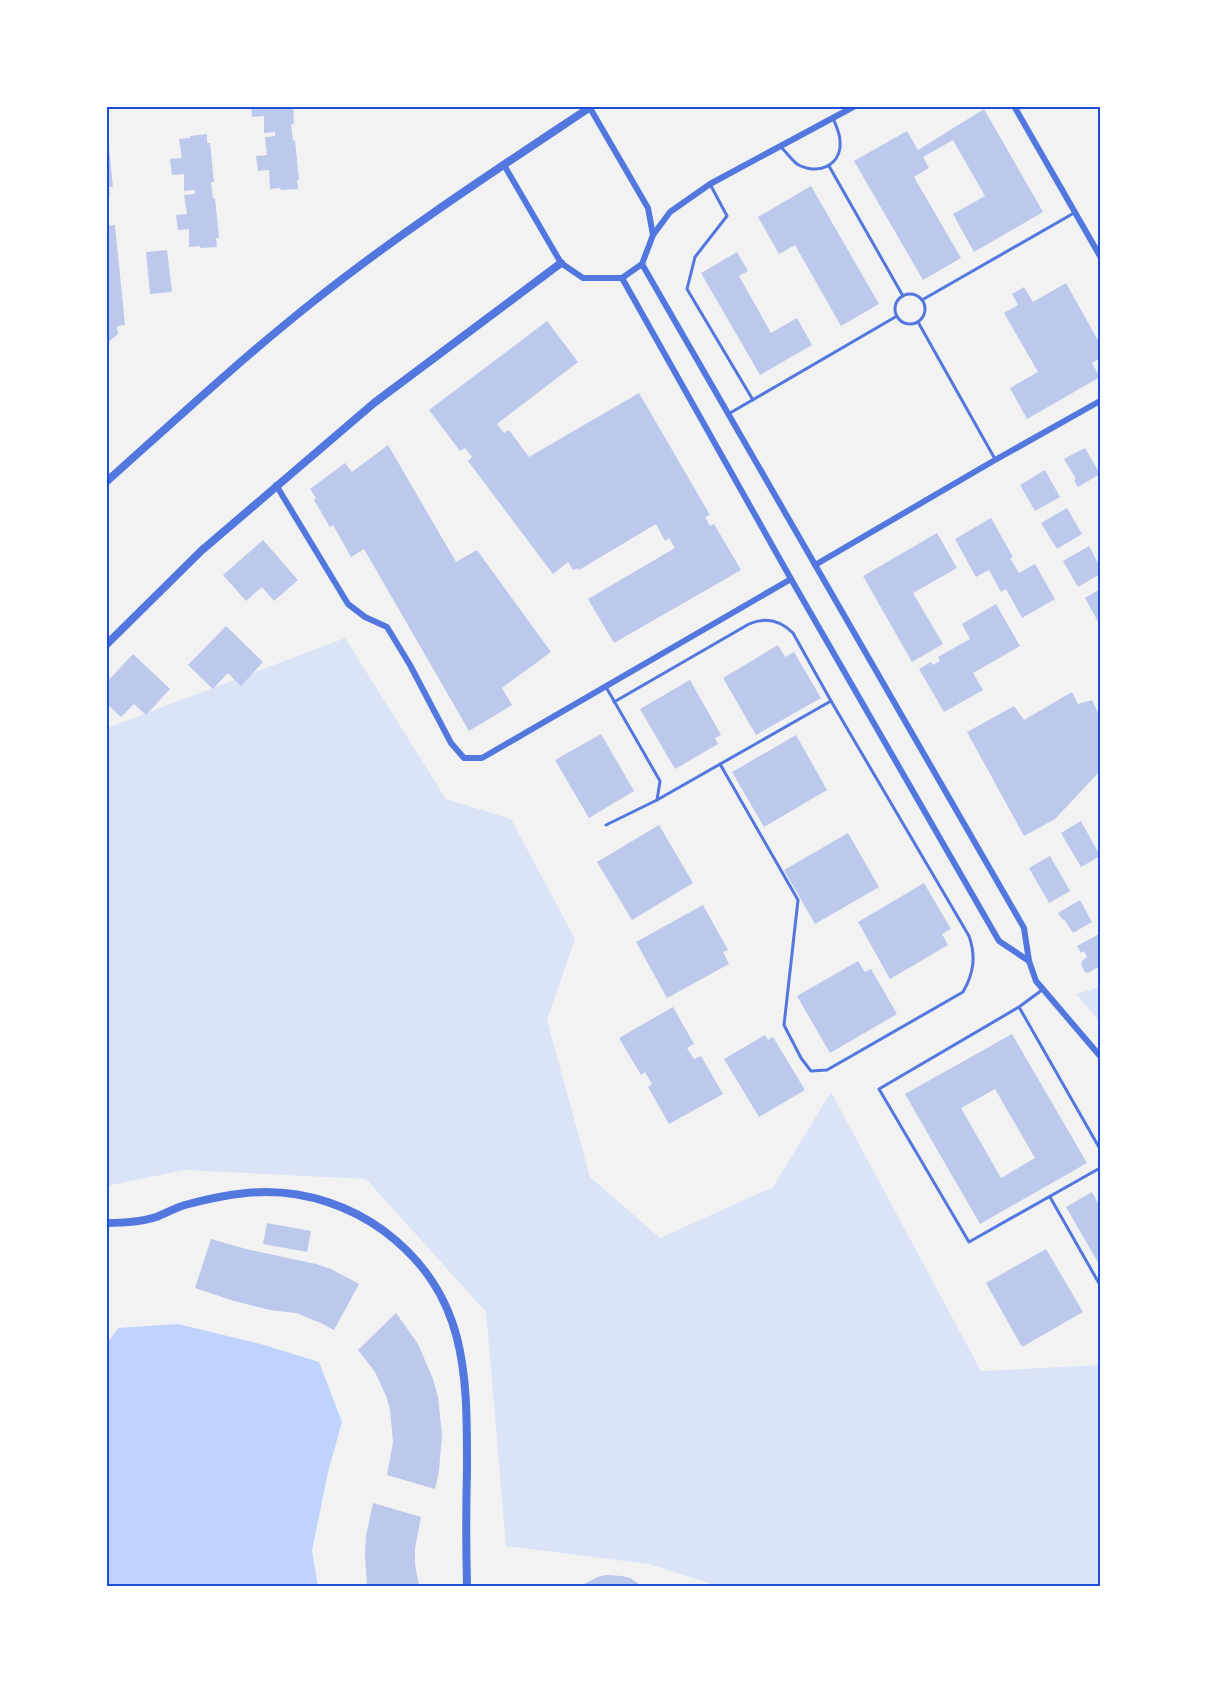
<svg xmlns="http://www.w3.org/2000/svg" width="1207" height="1693" viewBox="0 0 1207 1693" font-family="'Source Sans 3',sans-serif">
<rect width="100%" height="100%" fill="#f2f2f2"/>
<g fill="#dbe4f7">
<polygon points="345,638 446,799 511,819 575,939 547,1020 590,1177 660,1238 773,1187 831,1092 981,1371 1100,1365 1100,1586 717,1586 649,1564 506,1546 486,1312 366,1179 184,1170 107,1186 107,728"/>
<polygon points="1100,987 1100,1022 1076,994"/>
</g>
<polygon fill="#bfd3fe" points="178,1324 264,1345 319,1362 342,1422 328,1472 312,1551 318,1586 107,1586 107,1344 118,1328"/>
<g fill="#bdc9ec" fill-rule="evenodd">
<polygon points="251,106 293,106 294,124 291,124 293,141 295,140 299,180 297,180 298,189 281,190 280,188 270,189 269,170 258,171 256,156 267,155 265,137 275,136 275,132 264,133 264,116 252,117"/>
<polygon points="984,109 1043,212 974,252 953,214 985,196 953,140 923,157 929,168 914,177 961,258 923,280 854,161 907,131 918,150"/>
<polygon points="207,134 207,143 210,143 214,182 211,182 213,199 215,198 219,238 216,238 217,247 200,248 200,246 189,247 189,229 178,230 176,215 187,214 184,195 195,194 195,190 184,191 184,174 172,175 170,159 182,158 179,139 190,138 190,136"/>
<polygon points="108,139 113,187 109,187 110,195 106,196 106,140"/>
<polygon points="811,186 879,304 841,326 795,245 779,254 758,217"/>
<polygon points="115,225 125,325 117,326 118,334 106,344 106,330 108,330 106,325 106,226"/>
<polygon points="167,250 172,292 150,294 146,252"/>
<polygon points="737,252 748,271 739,276 771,333 797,318 812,345 760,375 701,273"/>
<polygon points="1066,283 1100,344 1100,358 1092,363 1100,377 1027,419 1010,388 1038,372 1004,313 1018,305 1012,294 1024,287 1033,302"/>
<polygon points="547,321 578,362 497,424 504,433 509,430 529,457 639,393 710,515 705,517 710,526 714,524 741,570 614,643 588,599 675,548 669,538 665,541 656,524 579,570 578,568 573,570 568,562 553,574 468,461 472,457 465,448 460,451 429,410"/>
<polygon points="388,445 456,562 477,550 551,652 502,688 512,705 469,731 364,549 351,557 333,525 330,527 314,500 316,498 310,489 345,463 352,472"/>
<polygon points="1085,448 1100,474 1078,487 1074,480 1076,479 1064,459"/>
<polygon points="1045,470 1060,497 1035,511 1020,485"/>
<polygon points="1067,508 1082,534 1057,549 1041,523"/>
<polygon points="991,518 1013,557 1010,558 1019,573 1035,564 1055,599 1022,618 1006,589 1001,592 989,570 976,577 955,539"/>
<polygon points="937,533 957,568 913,593 943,644 912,662 863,576"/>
<polygon points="263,540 298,580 274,601 262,587 246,601 223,575"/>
<polygon points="1089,546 1100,567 1100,574 1078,587 1063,561"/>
<polygon points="1100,589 1100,625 1085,598"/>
<polygon points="996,604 1020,646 973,673 983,690 944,712 919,669 931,662 933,665 940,661 938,657 970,639 962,624"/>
<polygon points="226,626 263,662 241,686 228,673 213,689 188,665"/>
<polygon points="778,645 785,657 794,652 821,698 756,735 723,678"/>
<polygon points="133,654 170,689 146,715 134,704 121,717 106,703 106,683"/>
<polygon points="690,680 721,735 715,738 718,744 675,769 640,709"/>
<polygon points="1072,692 1078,704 1092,700 1100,717 1100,771 1055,819 1024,836 967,732 1014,706 1024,720"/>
<polygon points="601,734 634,791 589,818 555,760"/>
<polygon points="796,735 827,790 764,827 732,772"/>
<polygon points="1081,821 1100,856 1081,867 1061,833"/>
<polygon points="659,825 693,883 632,920 597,862"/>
<polygon points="848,833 879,887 815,924 784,870"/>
<polygon points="1050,856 1070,891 1049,903 1029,868"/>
<polygon points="924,883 951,929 942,934 948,945 890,979 858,922"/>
<polygon points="1080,900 1092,922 1073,933 1064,919 1063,920 1058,913"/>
<polygon points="703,905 728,950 723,952 729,964 667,998 636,942"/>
<polygon points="1099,934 1100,937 1100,966 1088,973 1085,972 1081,965 1082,961 1087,957 1084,951 1081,953 1077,946"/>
<polygon points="858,961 865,972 871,969 897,1014 830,1053 797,996"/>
<polygon points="673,1007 694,1044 687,1048 694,1059 701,1056 723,1094 669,1124 648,1087 652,1084 645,1072 641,1075 619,1038"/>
<path d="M1012,1034L1087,1163L980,1224L905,1094ZM995,1089L1035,1158L1001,1178L961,1108Z"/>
<polygon points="765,1035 768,1040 773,1037 805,1090 759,1117 724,1059"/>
<polygon points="1092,1192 1100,1207 1100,1266 1066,1207"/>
<polygon points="267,1223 311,1231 307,1252 263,1244"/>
<polygon points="211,1239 246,1249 316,1264 331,1269 359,1284 334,1330 321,1323 296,1313 270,1310 234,1301 195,1288"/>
<polygon points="1046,1249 1083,1312 1022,1347 986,1283"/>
<polygon points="396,1313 418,1344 433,1379 438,1397 442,1434 439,1471 435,1489 387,1475 393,1442 390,1409 386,1396 375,1372 358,1350"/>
<polygon points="373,1503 421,1517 415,1548 415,1564 419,1586 367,1586 365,1553 366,1536"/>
<polygon points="606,1575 622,1576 630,1578 642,1586 580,1586 598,1577"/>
</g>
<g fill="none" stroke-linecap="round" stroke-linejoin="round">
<g stroke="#5277de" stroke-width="3">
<path d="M781,147C786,152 791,159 797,164C817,176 842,166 840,141C840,133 836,126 833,118"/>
<polyline points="829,166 903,296"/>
<polyline points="710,184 727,216 695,257 687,289 753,400"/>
<circle cx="910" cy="309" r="15"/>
<polyline points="922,300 1074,213"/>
<polyline points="918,322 995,459"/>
<polyline points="730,413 897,316"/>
<path d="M614,702L749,624C765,617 780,620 793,633L831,701L657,800"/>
<path d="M720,764L798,900L784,1025L801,1058L811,1071L827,1070L963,992C974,973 976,956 969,936L831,701"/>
<polyline points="606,825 657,800 660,781 606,687"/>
<polyline points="1042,990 1019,1007 879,1089 969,1242 1100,1168"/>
<polyline points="1019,1007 1100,1149"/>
<polyline points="1050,1197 1100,1285"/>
</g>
<g stroke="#5277de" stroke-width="6">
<polyline points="1014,106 1100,256"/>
<polyline points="504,165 561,263 583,278 622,278 642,264 653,235 648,208 590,108"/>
<polyline points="653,235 670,212 710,184 855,106"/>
<polyline points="642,264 1024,928 1029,961 1036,981 1100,1056"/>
<polyline points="622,278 791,579 999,941 1029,961"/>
<polyline points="276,485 348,604 365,617 387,627 410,665 451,743 464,758 482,758 791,579"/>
<polyline points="815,565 995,460 1100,401"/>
</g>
<g stroke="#5277de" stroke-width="8">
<path d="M106,482C173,422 239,361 309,305C399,233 496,170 592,106"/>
<polyline points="106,645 201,551 374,403 561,263"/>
<path d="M106,1223C122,1223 141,1222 156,1217C166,1213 175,1208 185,1205C211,1198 239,1192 266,1192C308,1192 350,1206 384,1231C468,1294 467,1374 467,1469C466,1508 466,1547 467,1586"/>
</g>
</g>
<rect width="1207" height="1693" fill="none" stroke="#ffffff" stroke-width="216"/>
<rect x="108" y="108" width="991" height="1477" fill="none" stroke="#1d4ed8" stroke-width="2"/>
</svg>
